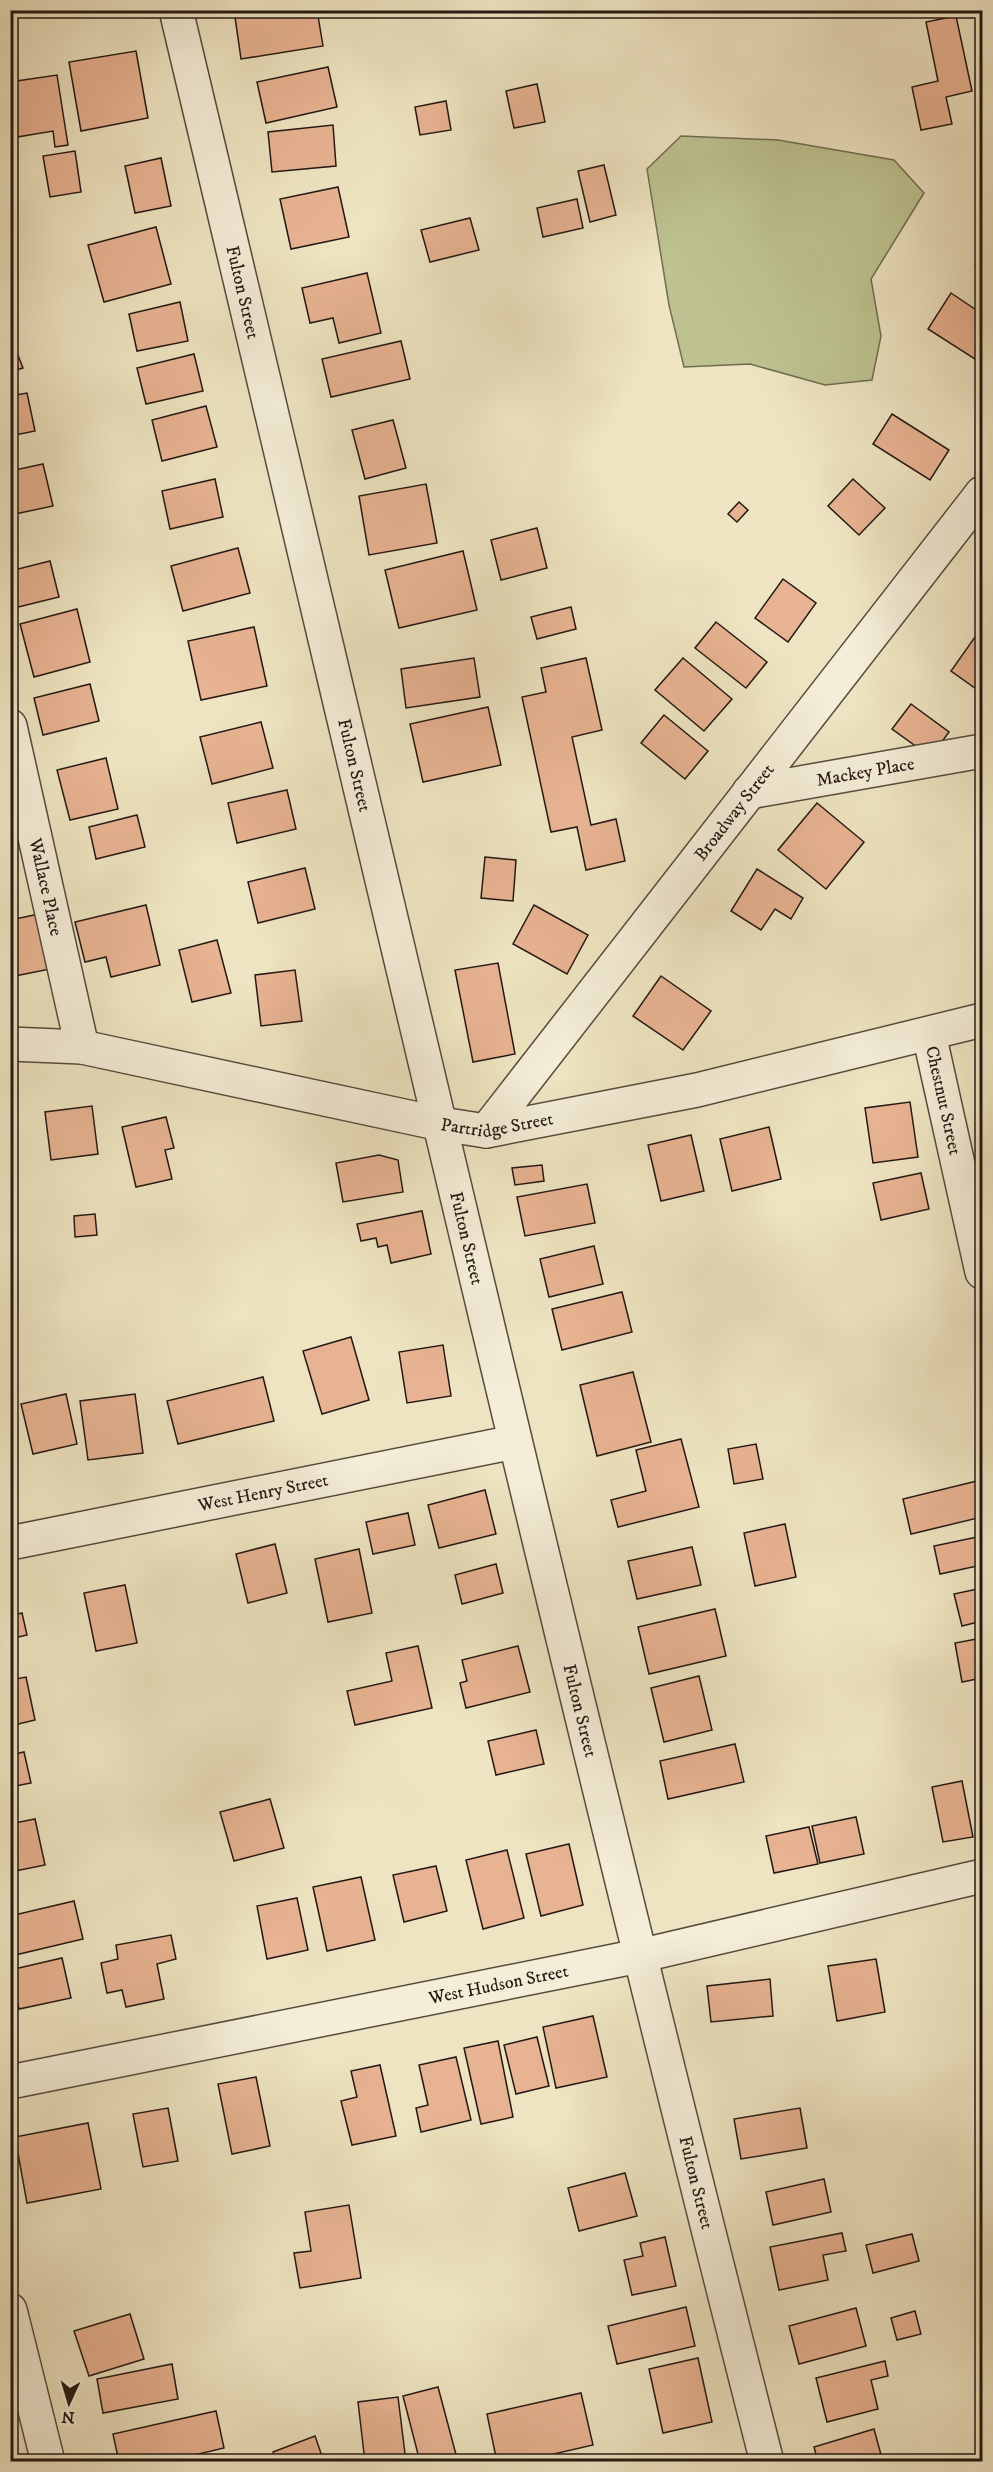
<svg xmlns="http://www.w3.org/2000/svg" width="993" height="2472" viewBox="0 0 993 2472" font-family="'IM FELL DW Pica',serif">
<rect width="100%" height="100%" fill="#eee4c1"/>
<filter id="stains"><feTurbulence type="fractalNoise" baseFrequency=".00333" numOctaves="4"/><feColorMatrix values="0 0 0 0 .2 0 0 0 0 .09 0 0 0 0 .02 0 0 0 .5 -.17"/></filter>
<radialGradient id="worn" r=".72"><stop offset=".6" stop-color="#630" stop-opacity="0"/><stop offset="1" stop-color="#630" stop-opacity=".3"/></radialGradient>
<polygon fill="#bdc290" stroke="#706d52" stroke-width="1.5" points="681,136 778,140 894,160 924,193 871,279 881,336 872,380 825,385 750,364 684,367 669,305 647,169"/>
<g fill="#e8b392" stroke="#241814" stroke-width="1.5">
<polygon points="277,10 317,10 323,46 241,59 235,17"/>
<polygon points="525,10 547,10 527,17"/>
<polygon points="956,16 972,91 946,97 952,124 921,130 912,87 938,81 926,22"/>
<polygon points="136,51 148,118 81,131 69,62"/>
<polygon points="328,67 337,107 266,123 257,82"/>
<polygon points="57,75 68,145 55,147 53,131 11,138 10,82"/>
<polygon points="537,84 545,122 514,128 506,91"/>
<polygon points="446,101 451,130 420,135 415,107"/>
<polygon points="333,125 336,166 272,172 268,132"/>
<polygon points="75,151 81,192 50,197 43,156"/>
<polygon points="161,158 171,206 135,213 125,166"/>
<polygon points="604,165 616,215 590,222 578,171"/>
<polygon points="338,187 349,237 291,249 280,199"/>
<polygon points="577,199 583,228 543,237 537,208"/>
<polygon points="470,218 479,250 430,262 421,230"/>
<polygon points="156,227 171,284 104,302 88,245"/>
<polygon points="982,257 982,272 975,265"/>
<polygon points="367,273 381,333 339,343 333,318 310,323 302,288"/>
<polygon points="951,293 982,314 982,355 978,361 928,329"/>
<polygon points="180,302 188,341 137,351 129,314"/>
<polygon points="10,335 23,368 10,372"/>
<polygon points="401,341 410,379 331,397 322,359"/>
<polygon points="194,354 203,391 146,404 137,368"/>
<polygon points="27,393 35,431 10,436 10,396"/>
<polygon points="206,406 217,447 162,461 152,420"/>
<polygon points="892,414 949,450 930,480 873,444"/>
<polygon points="393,420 406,468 365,479 352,430"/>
<polygon points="43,464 53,506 10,515 10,471"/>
<polygon points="215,479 223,517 170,529 162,491"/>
<polygon points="853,479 885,508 859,535 828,506"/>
<polygon points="426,484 437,543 369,555 359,496"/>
<polygon points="739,502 748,510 737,522 728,514"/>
<polygon points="537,528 547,568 501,580 491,540"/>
<polygon points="238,548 250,593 183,611 171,566"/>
<polygon points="463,551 477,610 399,628 385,570"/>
<polygon points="50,561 59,597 10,609 10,571"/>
<polygon points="783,579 816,603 788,642 755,618"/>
<polygon points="571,607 576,629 537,639 531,617"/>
<polygon points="77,609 90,662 34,677 20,624"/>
<polygon points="716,622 767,662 746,688 695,648"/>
<polygon points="254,627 267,686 201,700 188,641"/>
<polygon points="982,627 982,693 951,671"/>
<polygon points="474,658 480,697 406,708 401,669"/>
<polygon points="586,658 602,730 572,737 591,825 616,819 625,861 586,870 577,827 551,832 522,697 546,692 541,668"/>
<polygon points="683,658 732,699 704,731 655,690"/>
<polygon points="90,684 99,721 43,735 34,698"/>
<polygon points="911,704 949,732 931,757 892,729"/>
<polygon points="488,707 501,765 423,782 410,724"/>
<polygon points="664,715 708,751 685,779 641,743"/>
<polygon points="261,722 273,768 212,784 200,737"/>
<polygon points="106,758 118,809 70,820 57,770"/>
<polygon points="287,790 296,829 237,843 228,803"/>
<polygon points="817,803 864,842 826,889 778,850"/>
<polygon points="137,815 145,847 96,859 89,827"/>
<polygon points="485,857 516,860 513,901 481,898"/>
<polygon points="305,868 315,909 258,923 248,882"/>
<polygon points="757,869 803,898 791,919 775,909 761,930 731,911"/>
<polygon points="146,905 160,965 111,977 106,957 85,962 75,922"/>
<polygon points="534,905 588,935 567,974 513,944"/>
<polygon points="39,914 50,969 10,977 10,920"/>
<polygon points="217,940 231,993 192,1002 179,950"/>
<polygon points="498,963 515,1054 473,1062 455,970"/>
<polygon points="295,970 302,1021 261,1026 255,975"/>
<polygon points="661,976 711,1011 683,1050 633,1016"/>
<polygon points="910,1102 918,1157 873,1163 865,1108"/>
<polygon points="92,1106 98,1154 51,1160 45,1112"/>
<polygon points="166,1117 174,1148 165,1150 172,1179 136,1187 122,1127"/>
<polygon points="769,1127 781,1179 732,1191 720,1139"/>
<polygon points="691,1135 704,1191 661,1201 648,1145"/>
<polygon points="379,1155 398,1160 403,1192 343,1202 336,1163"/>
<polygon points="542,1165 544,1181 515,1185 512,1168"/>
<polygon points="921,1173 929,1209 881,1220 873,1183"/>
<polygon points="587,1184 595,1223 525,1236 517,1197"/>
<polygon points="422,1211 431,1254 391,1263 387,1245 378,1247 376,1238 361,1241 357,1224"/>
<polygon points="95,1214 97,1235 75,1237 74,1216"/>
<polygon points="594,1246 603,1284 549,1297 540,1259"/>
<polygon points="622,1292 632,1332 562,1350 552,1309"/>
<polygon points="351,1337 369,1400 322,1414 303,1351"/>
<polygon points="443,1345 451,1396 407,1403 399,1352"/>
<polygon points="633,1372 651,1442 597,1456 580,1385"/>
<polygon points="263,1377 274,1421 178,1444 167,1401"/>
<polygon points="66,1394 77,1444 33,1454 21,1404"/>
<polygon points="135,1394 143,1453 88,1460 80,1401"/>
<polygon points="681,1439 699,1507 618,1527 611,1500 646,1491 636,1450"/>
<polygon points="756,1444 763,1479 734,1484 728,1449"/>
<polygon points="981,1480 982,1517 911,1534 903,1499"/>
<polygon points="485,1490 496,1534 439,1548 428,1505"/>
<polygon points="408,1513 415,1545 373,1554 366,1522"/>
<polygon points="785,1524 796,1577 755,1586 744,1533"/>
<polygon points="982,1536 982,1565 940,1574 934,1546"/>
<polygon points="275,1544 287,1593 248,1603 236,1554"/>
<polygon points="692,1547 701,1585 637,1599 628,1561"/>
<polygon points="359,1549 372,1613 328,1622 315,1559"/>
<polygon points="496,1564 503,1593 462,1604 455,1575"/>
<polygon points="125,1585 137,1643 96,1651 84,1593"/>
<polygon points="982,1588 982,1621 962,1626 954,1594"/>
<polygon points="715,1609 726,1656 649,1674 638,1627"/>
<polygon points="22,1613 27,1635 10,1639 10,1616"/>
<polygon points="982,1638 982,1678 962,1682 955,1643"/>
<polygon points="418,1646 432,1708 355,1725 347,1691 392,1681 386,1653"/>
<polygon points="518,1646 530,1692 466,1708 460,1683 467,1681 462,1660"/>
<polygon points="699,1676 712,1730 664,1742 651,1688"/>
<polygon points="26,1677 35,1720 10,1726 10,1680"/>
<polygon points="536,1730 544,1764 496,1775 488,1741"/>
<polygon points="735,1744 744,1782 668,1799 660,1761"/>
<polygon points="24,1752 31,1783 10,1787 10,1755"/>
<polygon points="962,1781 973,1837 943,1842 932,1787"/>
<polygon points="270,1799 284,1848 234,1861 220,1812"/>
<polygon points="856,1817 864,1854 820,1863 812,1826"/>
<polygon points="35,1819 45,1865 10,1872 10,1824"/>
<polygon points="809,1827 818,1864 774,1873 766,1836"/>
<polygon points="569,1844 583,1905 541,1916 526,1854"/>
<polygon points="507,1850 524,1918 483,1929 466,1860"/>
<polygon points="436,1866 447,1911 404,1922 393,1875"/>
<polygon points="361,1877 375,1940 327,1951 313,1887"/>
<polygon points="297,1898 308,1950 267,1959 257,1906"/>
<polygon points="74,1901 83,1939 15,1955 10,1935 10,1916"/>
<polygon points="171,1935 176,1959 157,1964 164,1999 126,2007 122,1990 107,1993 101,1963 118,1959 116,1945"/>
<polygon points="62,1958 71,1998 19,2009 10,1970"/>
<polygon points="876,1959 885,2012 837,2021 828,1966"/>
<polygon points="770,1979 773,2016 711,2022 707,1986"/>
<polygon points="593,2016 607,2077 556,2088 543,2027"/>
<polygon points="537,2037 549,2086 516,2094 504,2045"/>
<polygon points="498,2041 513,2117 481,2124 464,2048"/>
<polygon points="456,2057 471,2120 421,2132 416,2108 428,2105 419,2065"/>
<polygon points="380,2065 396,2136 352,2145 341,2101 357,2097 351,2071"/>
<polygon points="256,2077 270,2146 232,2154 218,2084"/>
<polygon points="168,2108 178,2161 143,2167 133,2114"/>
<polygon points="800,2108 807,2148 741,2159 734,2119"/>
<polygon points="88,2123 101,2189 27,2203 15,2137"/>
<polygon points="625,2173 637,2216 579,2231 568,2188"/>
<polygon points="824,2179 831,2212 773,2225 766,2192"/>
<polygon points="349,2205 361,2278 300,2288 294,2253 311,2251 305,2212"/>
<polygon points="842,2233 846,2251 823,2255 828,2280 779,2290 770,2247"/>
<polygon points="912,2234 919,2261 873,2273 866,2245"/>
<polygon points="665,2237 676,2286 632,2295 624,2260 643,2256 640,2243"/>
<polygon points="686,2307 695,2346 617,2364 608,2326"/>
<polygon points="856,2308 866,2346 799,2364 789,2326"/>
<polygon points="915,2311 921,2334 897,2340 891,2318"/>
<polygon points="130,2314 144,2359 89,2376 74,2331"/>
<polygon points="698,2358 712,2422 663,2433 649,2369"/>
<polygon points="885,2361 888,2376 871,2380 878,2409 827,2422 816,2378"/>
<polygon points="172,2364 178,2399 103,2413 97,2379"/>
<polygon points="438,2387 458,2462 420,2462 403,2396"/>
<polygon points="581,2393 593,2445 519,2462 497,2462 487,2414"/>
<polygon points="398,2397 406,2462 365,2462 358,2402"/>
<polygon points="216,2411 224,2448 165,2462 119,2462 113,2434"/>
<polygon points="874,2429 883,2462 818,2462 814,2447"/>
<polygon points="315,2436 324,2462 276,2462 273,2452"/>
</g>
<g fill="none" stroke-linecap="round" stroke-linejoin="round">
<defs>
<g id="minor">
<path id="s1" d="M176,10C371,828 559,1647 767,2462"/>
<path id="s2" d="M10,726L82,1047"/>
<path id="s3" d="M749,792L982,751"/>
<path id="s4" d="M929,1034L982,1272"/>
<path id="s5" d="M10,1044L82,1047L441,1124L486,1131L697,1090L982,1020"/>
<path id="s6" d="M10,1543L514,1442"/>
<path id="s7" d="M10,2082L639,1956L982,1876"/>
<polyline points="10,2310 48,2462"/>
</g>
<g id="tertiary">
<path id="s8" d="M486,1131L982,493"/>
</g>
</defs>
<use href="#minor" stroke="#564b3f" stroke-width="36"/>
<use href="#tertiary" stroke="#564b3f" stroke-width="36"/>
<use href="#minor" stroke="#f4edd7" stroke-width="33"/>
<use href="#tertiary" stroke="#f4edd7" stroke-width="33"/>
</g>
<g text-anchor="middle" stroke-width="4.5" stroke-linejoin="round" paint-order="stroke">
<g font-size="18" fill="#241814" stroke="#f4edd7">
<text dy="6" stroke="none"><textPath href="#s1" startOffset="290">Fulton Street</textPath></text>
<text dy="6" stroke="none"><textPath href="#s1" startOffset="776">Fulton Street</textPath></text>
<text dy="6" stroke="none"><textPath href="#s3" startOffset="118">Mackey Place</textPath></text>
<text dy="6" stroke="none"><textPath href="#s8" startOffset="404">Broadway Street</textPath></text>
<text dy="6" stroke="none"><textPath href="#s2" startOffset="165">Wallace Place</textPath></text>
<text dy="6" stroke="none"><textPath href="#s4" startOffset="68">Chestnut Street</textPath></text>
<text dy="6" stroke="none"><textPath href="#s5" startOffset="496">Partridge Street</textPath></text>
<text dy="6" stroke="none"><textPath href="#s1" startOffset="1262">Fulton Street</textPath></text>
<text dy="6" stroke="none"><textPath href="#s6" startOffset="258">West Henry Street</textPath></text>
<text dy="6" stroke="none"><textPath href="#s1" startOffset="1748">Fulton Street</textPath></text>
<text dy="6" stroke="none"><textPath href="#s7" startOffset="498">West Hudson Street</textPath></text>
<text dy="6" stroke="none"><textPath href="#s1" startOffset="2234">Fulton Street</textPath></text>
</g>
</g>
<rect width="993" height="2472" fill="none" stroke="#eee4c1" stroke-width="36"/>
<rect x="12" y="12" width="969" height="2448" fill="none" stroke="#241814" stroke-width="3"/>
<rect x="18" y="18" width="957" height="2436" fill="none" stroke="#241814" stroke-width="1.5"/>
<g transform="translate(69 2403) rotate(184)" stroke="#f4edd7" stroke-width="4.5" paint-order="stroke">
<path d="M0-4.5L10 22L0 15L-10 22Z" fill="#241814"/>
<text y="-9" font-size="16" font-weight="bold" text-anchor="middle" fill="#241814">N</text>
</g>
<rect width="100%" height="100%" filter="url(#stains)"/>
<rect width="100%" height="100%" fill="url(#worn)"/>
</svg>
